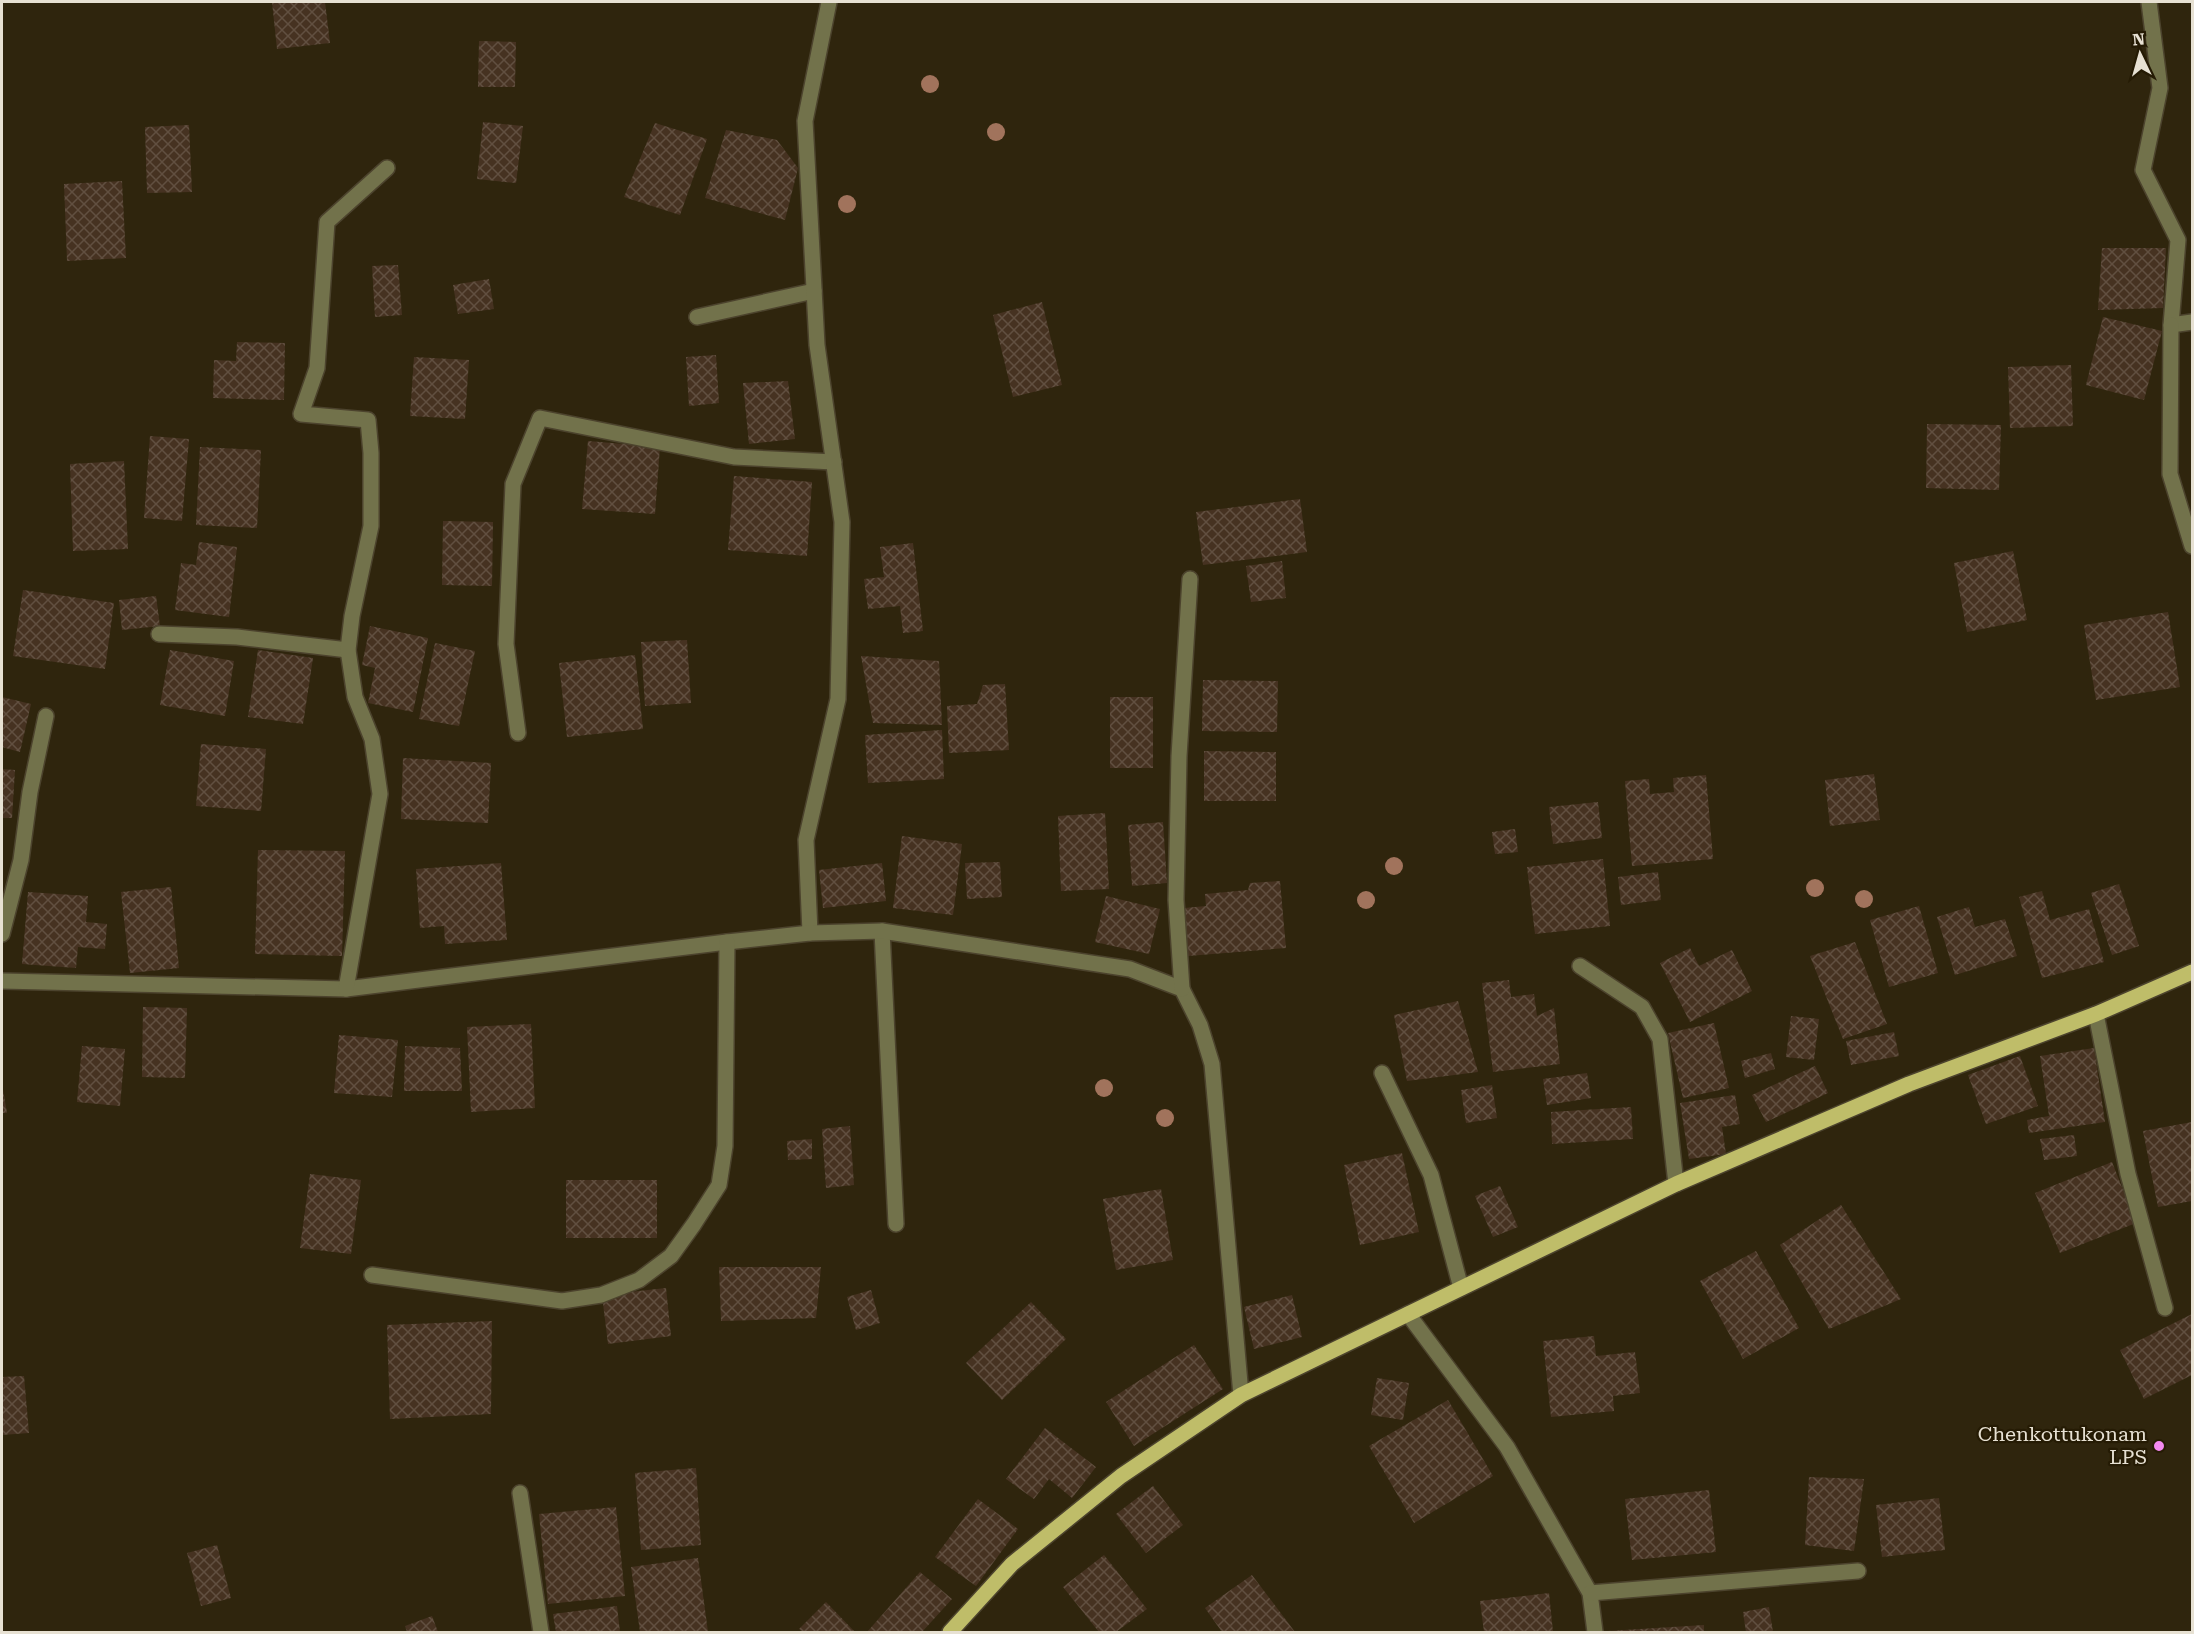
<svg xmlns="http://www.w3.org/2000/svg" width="2194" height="1634" viewBox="0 0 2194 1634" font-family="'Roboto Serif',serif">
<defs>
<pattern id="building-cross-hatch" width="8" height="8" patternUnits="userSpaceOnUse" patternTransform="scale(1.5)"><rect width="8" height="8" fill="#463221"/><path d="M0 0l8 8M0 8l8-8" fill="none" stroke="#614f40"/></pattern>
</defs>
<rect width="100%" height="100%" fill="#2f250d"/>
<g fill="url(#building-cross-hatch)">
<polygon points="272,2 325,2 330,43 277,49"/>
<polygon points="479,41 516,42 515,87 478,87"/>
<polygon points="483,122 523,126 516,183 477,179"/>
<polygon points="655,123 707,139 680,215 624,197"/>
<polygon points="189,125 192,192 147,193 145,127"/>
<polygon points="726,130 777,140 798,168 785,220 705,198"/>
<polygon points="122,181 126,258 67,261 64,184"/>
<polygon points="2102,248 2166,248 2163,308 2098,310"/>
<polygon points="398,265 402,315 375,317 372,266"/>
<polygon points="489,279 494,309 458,314 453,285"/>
<polygon points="1042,302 1062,385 1013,397 993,315"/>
<polygon points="2103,317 2162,331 2144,400 2086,385"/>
<polygon points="237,342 285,343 284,400 213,398 214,360 236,361"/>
<polygon points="716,355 719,403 689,406 686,357"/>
<polygon points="414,357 469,360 465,419 410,416"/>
<polygon points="2071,365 2073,426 2010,428 2008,367"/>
<polygon points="788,381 795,439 749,444 743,383"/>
<polygon points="1927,424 2001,425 1999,490 1926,488"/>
<polygon points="150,436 189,439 182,521 144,518"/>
<polygon points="588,441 660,447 655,514 582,509"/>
<polygon points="200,447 261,450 257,528 196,525"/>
<polygon points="124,461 128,549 73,551 70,464"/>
<polygon points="734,476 812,482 807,556 728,550"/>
<polygon points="1300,499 1307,552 1203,565 1196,512"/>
<polygon points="443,521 493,522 492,586 442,585"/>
<polygon points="199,542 237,547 229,617 175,610 181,563 196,565"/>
<polygon points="913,543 923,631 903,633 900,606 868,609 864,579 884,577 880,547"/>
<polygon points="2013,551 2027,620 1967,632 1954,563"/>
<polygon points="1282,561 1286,598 1251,602 1246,566"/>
<polygon points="23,590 114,603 105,669 13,656"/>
<polygon points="156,596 160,626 122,630 119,600"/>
<polygon points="2168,612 2180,687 2096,700 2084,625"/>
<polygon points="370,626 428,638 413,712 368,703 375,668 362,665"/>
<polygon points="687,640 691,703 645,706 641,642"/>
<polygon points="435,643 475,651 459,726 419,719"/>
<polygon points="170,650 234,661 225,716 160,705"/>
<polygon points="258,650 313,658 303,724 248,717"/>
<polygon points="635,655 643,729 567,737 559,663"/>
<polygon points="861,656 939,661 942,725 873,723"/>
<polygon points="1203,680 1278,681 1277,732 1202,731"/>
<polygon points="1005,684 1009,750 949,753 947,706 977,704 983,685"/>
<polygon points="2,697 31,704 20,752 2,747"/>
<rect x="1110" y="697" width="43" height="71"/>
<polygon points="942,730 944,779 868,783 865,735"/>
<polygon points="201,744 266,749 261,811 196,806"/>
<polygon points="1204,751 1276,752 1276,801 1204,801"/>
<polygon points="403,758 491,763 488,823 401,819"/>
<polygon points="2,769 15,770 12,818 2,818"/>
<polygon points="1874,774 1880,820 1830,826 1825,780"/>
<polygon points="1706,775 1713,859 1632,866 1625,781 1649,779 1650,794 1674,792 1673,778"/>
<polygon points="1598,802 1602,838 1553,844 1549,807"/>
<polygon points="1105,813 1109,889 1061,891 1058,816"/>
<polygon points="1163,822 1167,883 1132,886 1128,825"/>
<polygon points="1515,829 1518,852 1495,854 1492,832"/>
<polygon points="902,836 962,844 953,915 893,908"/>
<polygon points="258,850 345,851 342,956 255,954"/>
<polygon points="1603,859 1610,926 1535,934 1527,867"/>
<polygon points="1000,862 1002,897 967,899 965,863"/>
<polygon points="501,863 507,940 445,944 444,926 420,928 416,869"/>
<polygon points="882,863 886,901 823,908 819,870"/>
<polygon points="1658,872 1661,900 1621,905 1618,877"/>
<polygon points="1280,881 1286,948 1188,956 1184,908 1206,906 1205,894 1248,890 1250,883"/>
<polygon points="2119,884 2139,946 2112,955 2091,893"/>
<polygon points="171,887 179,968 130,973 121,892"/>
<polygon points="2042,891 2050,920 2089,909 2104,962 2042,978 2019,897"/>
<polygon points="28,892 88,896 86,922 107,924 105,949 78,947 76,968 22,964"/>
<polygon points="1106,896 1160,909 1149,954 1095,942"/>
<polygon points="1919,906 1938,973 1889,987 1870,920"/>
<polygon points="1969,907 1975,927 2005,919 2017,956 1955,975 1937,917"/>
<polygon points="1855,942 1887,1024 1843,1039 1810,956"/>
<polygon points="1690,948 1699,966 1732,950 1752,991 1690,1022 1660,963"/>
<polygon points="1509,980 1511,997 1534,994 1537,1016 1554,1008 1560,1064 1493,1072 1482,983"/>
<polygon points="1458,1001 1478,1072 1407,1081 1394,1015"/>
<polygon points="143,1007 187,1008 185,1078 142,1077"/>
<polygon points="1791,1016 1819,1019 1814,1060 1786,1057"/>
<polygon points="1714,1023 1729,1088 1683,1098 1668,1033"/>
<polygon points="531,1024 535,1108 471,1112 467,1027"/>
<polygon points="1894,1032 1899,1056 1851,1065 1846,1041"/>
<polygon points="339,1035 398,1040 392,1097 334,1093"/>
<polygon points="82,1046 125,1049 120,1106 77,1102"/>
<polygon points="405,1046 460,1048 462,1091 404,1091"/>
<polygon points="2094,1048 2105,1122 2029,1133 2027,1120 2049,1116 2040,1056"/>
<polygon points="1771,1053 1775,1069 1745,1078 1741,1061"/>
<polygon points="2020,1056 2038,1106 1986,1124 1968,1075"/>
<polygon points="1815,1066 1828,1093 1766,1122 1752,1095"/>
<polygon points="1587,1073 1591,1098 1547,1105 1543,1079"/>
<polygon points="2,1084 7,1113 2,1113"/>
<polygon points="1492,1085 1497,1118 1466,1123 1461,1090"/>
<polygon points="1735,1095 1740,1124 1722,1127 1726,1154 1689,1159 1680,1103"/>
<polygon points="1631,1107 1633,1139 1552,1144 1551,1112"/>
<polygon points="2192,1122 2192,1201 2158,1207 2143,1131"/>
<polygon points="850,1126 854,1185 826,1188 822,1129"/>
<polygon points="2074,1135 2077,1156 2044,1160 2040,1139"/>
<polygon points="812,1139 812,1159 788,1160 787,1141"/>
<polygon points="1402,1153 1419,1232 1360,1245 1344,1165"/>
<polygon points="2112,1162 2136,1223 2060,1253 2035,1193"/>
<polygon points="310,1174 361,1180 351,1254 300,1248"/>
<rect x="566" y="1180" width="91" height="58"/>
<polygon points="1500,1186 1518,1227 1493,1237 1475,1196"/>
<polygon points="1161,1189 1173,1260 1116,1270 1103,1199"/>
<polygon points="1841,1205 1901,1299 1829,1329 1780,1245"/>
<polygon points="1756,1251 1799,1328 1743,1359 1700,1281"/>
<polygon points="719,1267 821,1267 816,1318 721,1321"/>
<polygon points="666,1288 671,1336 608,1344 602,1295"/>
<polygon points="871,1290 880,1323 856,1330 847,1297"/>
<polygon points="1292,1295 1302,1337 1254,1349 1244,1307"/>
<polygon points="1031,1302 1066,1339 1002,1400 966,1363"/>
<polygon points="2192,1314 2192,1375 2144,1399 2120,1350"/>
<polygon points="492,1321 491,1414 390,1419 387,1325"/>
<polygon points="1594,1336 1596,1356 1635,1352 1640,1393 1613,1396 1614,1411 1551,1417 1543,1341"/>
<polygon points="1194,1345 1223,1389 1134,1446 1106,1402"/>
<polygon points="24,1376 29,1433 2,1435 2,1377"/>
<polygon points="1377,1378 1409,1383 1403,1420 1371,1415"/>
<polygon points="1448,1400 1493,1476 1414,1523 1369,1446"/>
<polygon points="1045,1428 1096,1467 1072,1498 1049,1479 1034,1499 1006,1479"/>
<polygon points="696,1468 701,1545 641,1550 635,1473"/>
<polygon points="1809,1477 1864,1479 1854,1551 1805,1545"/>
<polygon points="1153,1486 1183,1525 1146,1553 1116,1514"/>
<polygon points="1709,1490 1716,1552 1632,1560 1625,1499"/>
<polygon points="1939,1498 1945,1550 1882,1557 1876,1505"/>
<polygon points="978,1499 1018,1529 976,1586 935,1557"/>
<polygon points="616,1507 625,1596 548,1604 539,1514"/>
<polygon points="217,1545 231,1598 201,1606 187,1553"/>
<polygon points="1104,1555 1147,1609 1116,1632 1099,1632 1063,1587"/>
<polygon points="698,1558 708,1632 640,1632 631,1567"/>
<polygon points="920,1572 952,1599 922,1632 867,1632"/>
<polygon points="1252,1575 1295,1632 1222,1632 1205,1608"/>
<polygon points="1549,1593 1553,1632 1484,1632 1480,1601"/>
<polygon points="826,1602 854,1631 852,1632 803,1632 799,1629"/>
<polygon points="617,1606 620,1632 556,1632 553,1614"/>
<polygon points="1769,1607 1773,1632 1746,1632 1743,1612"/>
<polygon points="432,1616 438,1632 407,1632 405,1626"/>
<polygon points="1704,1625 1704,1632 1608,1632 1608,1631"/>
</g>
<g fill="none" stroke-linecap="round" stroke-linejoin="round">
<defs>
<g id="minor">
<polyline points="2149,2 2160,88 2143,170 2178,240 2171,325 2192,322"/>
<polyline points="697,317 814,291"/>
<polyline points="2171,325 2170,474 2192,546"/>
<polyline points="159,634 237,637 348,650"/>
<polyline points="518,733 506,644 513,484 540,418 734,457 834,462"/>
<polyline points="882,931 896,1224"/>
<polyline points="810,933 806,840 838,699 842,522 817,345 805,121 829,2"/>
<polyline points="2,934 21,860 30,792 46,716"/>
<polyline points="1580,966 1642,1007 1660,1039 1676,1184"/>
<polyline points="2,981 346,989 727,942 810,933 882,931 1130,969 1182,989 1200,1025 1212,1064 1241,1395"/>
<polyline points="346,989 380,794 372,739 355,697 348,650 352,616 371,526 371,453 368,420 301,414 317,368 327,222 387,168"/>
<polyline points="1182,989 1176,900 1179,756 1190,579"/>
<polyline points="2096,1014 2128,1174 2165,1308"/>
<polyline points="1382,1073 1431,1175 1461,1288"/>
<polyline points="372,1275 562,1301 601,1295 639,1280 671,1256 694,1224 719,1185 725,1146 727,942"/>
<polyline points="1408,1314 1507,1447 1590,1593 1595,1632"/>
<polyline points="520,1493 541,1632"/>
<polyline points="1590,1593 1858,1571"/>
</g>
<polyline id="major" points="950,1632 1012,1564 1121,1476 1241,1395 1676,1184 1909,1084 2096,1014 2192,972"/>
</defs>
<use href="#minor" stroke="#4c432d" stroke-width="18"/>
<use href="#major" stroke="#4c432d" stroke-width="18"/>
<use href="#minor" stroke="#72724b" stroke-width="15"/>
<use href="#major" stroke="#bfbd69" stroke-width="15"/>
</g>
<g fill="#a1735c">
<circle cx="930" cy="84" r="9"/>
<circle cx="996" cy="132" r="9"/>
<circle cx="847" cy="204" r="9"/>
<circle cx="1394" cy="866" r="9"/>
<circle cx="1815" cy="888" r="9"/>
<circle cx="1864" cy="899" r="9"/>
<circle cx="1366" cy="900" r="9"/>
<circle cx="1104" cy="1088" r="9"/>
<circle cx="1165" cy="1118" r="9"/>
</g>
<circle fill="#f489f0" stroke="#251b04" stroke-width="2" cx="2159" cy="1446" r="6"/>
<g text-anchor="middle" stroke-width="4.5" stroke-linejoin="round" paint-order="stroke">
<g font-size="20" fill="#e7e1d3" stroke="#251b04" text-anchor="end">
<text x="2147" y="1441">Chenkottukonam<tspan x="2147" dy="23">LPS</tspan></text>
</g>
</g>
<rect width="2194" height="1634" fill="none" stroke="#e7e1d3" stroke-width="6"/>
<g transform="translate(2140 54) rotate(355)" stroke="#251b04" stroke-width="4.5" paint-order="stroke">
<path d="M0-4.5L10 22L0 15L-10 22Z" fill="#e7e1d3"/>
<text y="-9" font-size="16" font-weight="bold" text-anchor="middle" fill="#e7e1d3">N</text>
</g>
</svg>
